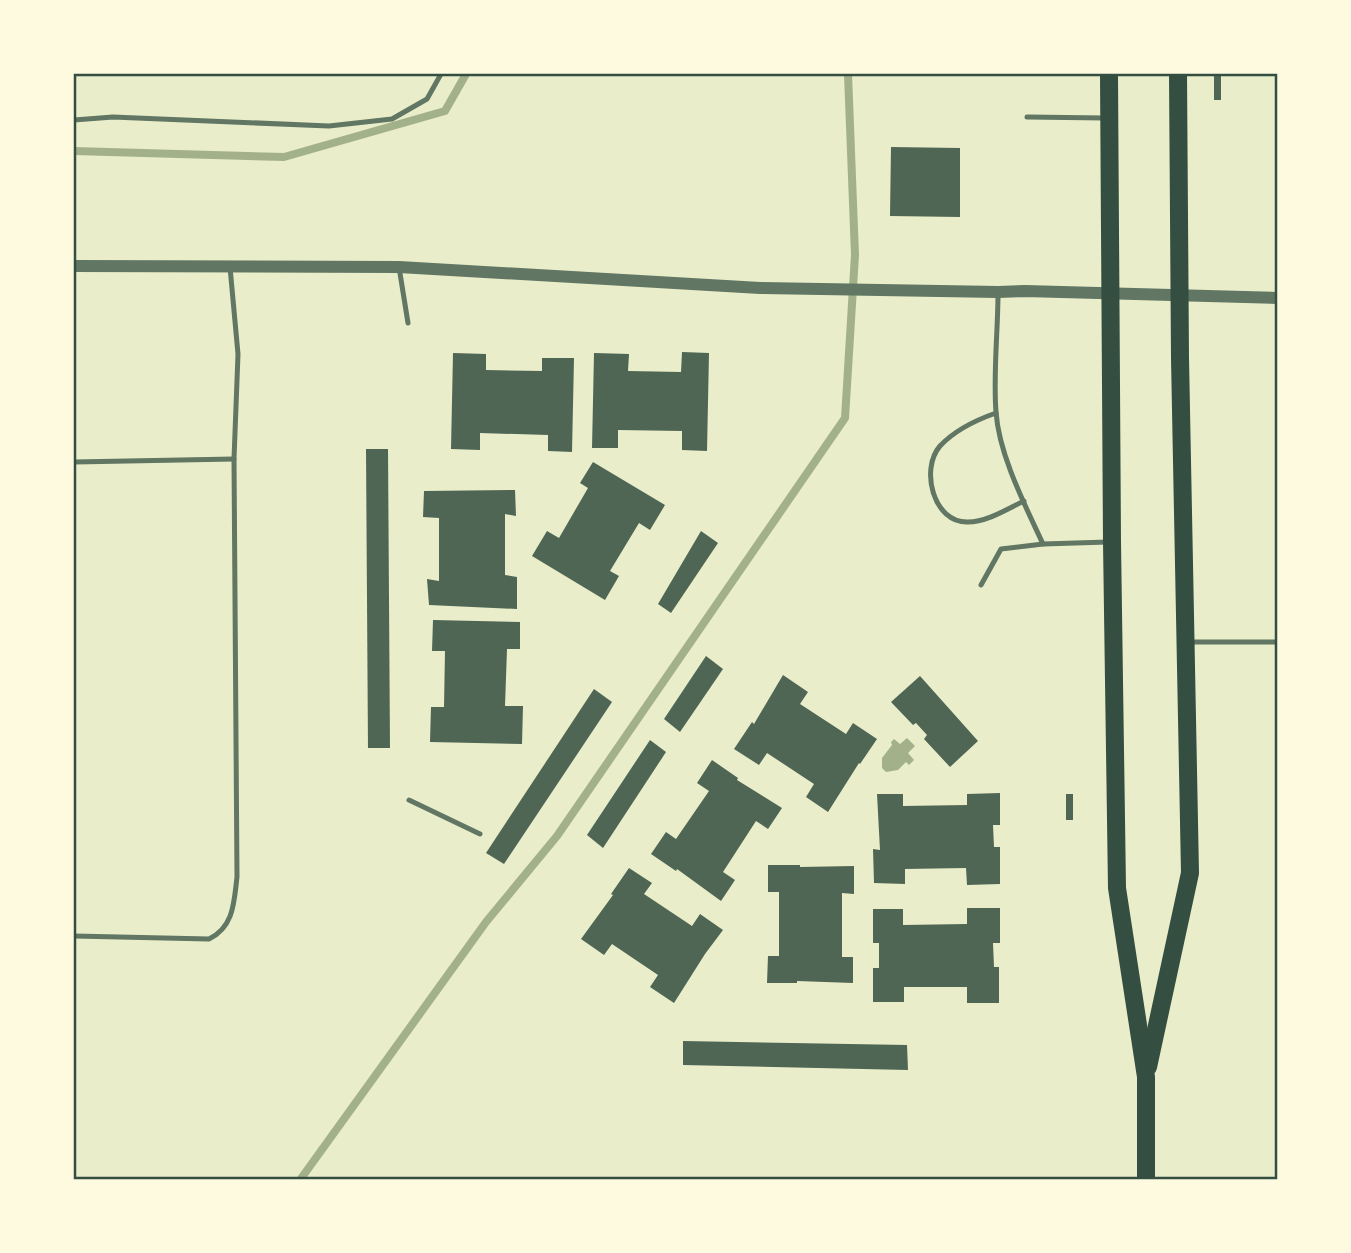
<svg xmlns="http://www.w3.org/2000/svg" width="1351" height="1253" viewBox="0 0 1351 1253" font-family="'Titillium Web',sans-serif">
<rect width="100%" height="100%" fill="#e9edc9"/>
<polygon fill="#a3b18a" points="907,738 915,746 908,753 914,760 909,765 906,762 898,770 886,772 882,768 882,758 892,745 891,742 894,739 900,744"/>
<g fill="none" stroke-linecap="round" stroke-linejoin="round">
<g stroke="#a3b18a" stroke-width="8">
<polyline points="74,151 284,157 445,111 466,74"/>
<polyline points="300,1180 486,922 557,836 845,418 855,255 848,74"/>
</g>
</g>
<g fill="#4f6655">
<rect x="1214" y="74" width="7" height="26"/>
<polygon points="891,147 960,148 960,217 890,216"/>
<polygon points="682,352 709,353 707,451 682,450 682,431 618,430 618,448 592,448 594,353 629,354 628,371 681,372"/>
<polygon points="453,353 486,354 486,370 542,371 542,358 574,358 572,452 548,451 548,435 480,433 480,450 451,449"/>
<polygon points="366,449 388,449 390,748 368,748"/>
<polygon points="593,462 665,505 650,530 639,523 610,571 619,576 605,600 532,556 547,531 559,538 588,488 580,483"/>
<polygon points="515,490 516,516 505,514 505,575 517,577 517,609 429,605 427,579 439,581 439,518 423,517 424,491"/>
<polygon points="701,531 718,543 671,613 658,604"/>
<polygon points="433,620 520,622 520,649 507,649 505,706 523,706 522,744 430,742 431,707 444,707 445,651 432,651"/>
<polygon points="706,656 723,669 680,732 664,719"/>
<polygon points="783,675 808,692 800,704 846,734 853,723 877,739 860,764 859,763 828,812 806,797 814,784 767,753 759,765 734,749 752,722 754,724"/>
<polygon points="920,676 978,741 950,767 924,739 927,735 916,723 913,725 891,702"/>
<polygon points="594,689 612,702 504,864 486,853"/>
<polygon points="650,740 666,752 603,848 587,835"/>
<polygon points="712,760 738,778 737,780 782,808 768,829 756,821 723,872 735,880 721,901 677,869 676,871 651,854 666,832 676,839 709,791 697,783"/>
<polygon points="1000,793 1000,825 993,825 994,847 1000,847 1000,884 967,885 966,868 905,869 905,884 874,883 873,849 880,850 877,794 903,794 903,806 967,805 967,794"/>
<rect x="1066" y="794" width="7" height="26"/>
<polygon points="768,865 800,865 800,867 854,866 854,894 842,893 842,957 853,957 853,983 797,981 797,983 767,983 768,956 779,956 779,892 768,892"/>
<polygon points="629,868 652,883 644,894 692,926 700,914 723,930 705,954 674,1003 650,987 658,975 612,944 604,955 581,939 613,895 611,894"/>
<polygon points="967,908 1000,908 1000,943 993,943 994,967 999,967 999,1003 967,1003 967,987 904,987 904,1002 873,1002 873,968 879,968 879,943 873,943 873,909 903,909 903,925 967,924"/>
<polygon points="683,1041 907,1045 908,1070 683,1065"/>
</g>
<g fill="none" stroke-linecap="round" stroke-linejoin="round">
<g stroke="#617663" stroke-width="5">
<polyline points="1027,117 1105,118"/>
<polyline points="74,120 113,117 329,126 392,119 427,99 441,74"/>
<polyline points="399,267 408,323"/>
<path d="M998,293C998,331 993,374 996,412C999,455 1025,505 1043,544"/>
<path d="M996,413C976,420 955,430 940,446C920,469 933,523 968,522C987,522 1007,509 1024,501"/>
<polyline points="74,462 234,459"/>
<polyline points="981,585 1001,549 1043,544 1108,542"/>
<polyline points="1190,642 1278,642"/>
<polyline points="409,800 480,834"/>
<path d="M74,936L209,939C234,927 234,902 237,877L234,459L238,354L230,267"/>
</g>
<polyline stroke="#617663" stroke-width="12" points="74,266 399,267 760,288 998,292 1025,291 1278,298"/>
<g stroke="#344e41" stroke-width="18">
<polyline points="1109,74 1112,542 1117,888 1146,1077 1146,1180"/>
<polyline points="1148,1067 1190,873 1180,358 1178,74"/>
</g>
</g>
<rect width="1351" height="1253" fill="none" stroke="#fefae0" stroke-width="150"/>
<rect x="75" y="75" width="1201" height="1103" fill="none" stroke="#344e41" stroke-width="2.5"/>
</svg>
